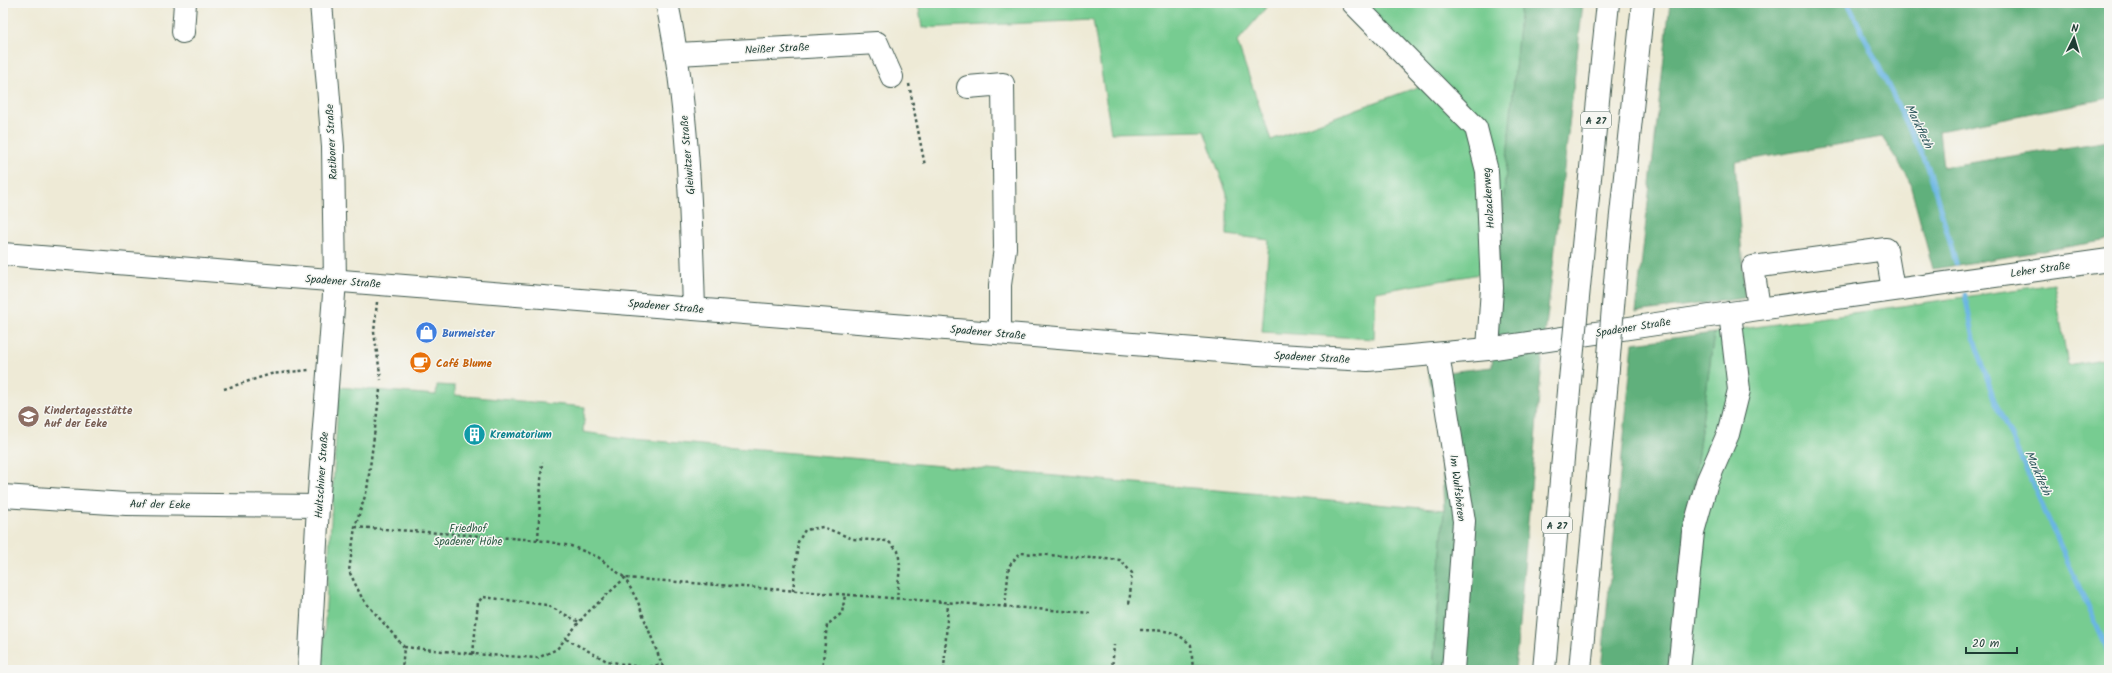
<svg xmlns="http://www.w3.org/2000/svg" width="2112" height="673" viewBox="0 0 2112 673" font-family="Kalam,sans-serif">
<rect width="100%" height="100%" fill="#f6f6f2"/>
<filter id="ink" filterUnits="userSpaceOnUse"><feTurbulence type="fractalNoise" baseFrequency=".025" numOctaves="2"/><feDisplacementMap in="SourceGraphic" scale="8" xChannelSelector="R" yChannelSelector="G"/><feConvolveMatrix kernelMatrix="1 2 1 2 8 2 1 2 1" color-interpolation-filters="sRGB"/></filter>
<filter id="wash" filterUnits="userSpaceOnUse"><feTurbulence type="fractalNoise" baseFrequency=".012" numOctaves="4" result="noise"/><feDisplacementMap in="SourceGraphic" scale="16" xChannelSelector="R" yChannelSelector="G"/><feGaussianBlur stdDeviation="0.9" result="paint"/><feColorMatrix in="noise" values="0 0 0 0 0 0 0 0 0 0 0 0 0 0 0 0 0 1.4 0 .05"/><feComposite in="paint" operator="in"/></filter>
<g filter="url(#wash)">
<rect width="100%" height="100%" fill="#eeead6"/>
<g fill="#77cc91" stroke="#4b8462">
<polygon points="918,3 1270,3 1237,42 1271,140 1426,84 1344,3 1521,3 1497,271 1376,292 1374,339 1262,332 1269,240 1227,235 1227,194 1204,131 1111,133 1093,20 922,28"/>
<polygon points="2054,284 2068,365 2109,358 2109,670 1669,670 1714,333"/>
<polygon points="437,385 455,386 455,395 585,407 583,432 633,439 1444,510 1433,670 322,670 339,387 436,395"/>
</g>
<g fill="#61b07b" stroke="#407658">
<polygon points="1521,3 1583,3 1542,362 1515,670 1433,670 1444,510 1441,441 1429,374 1492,367 1497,271"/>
<polygon points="1670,3 2109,3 2109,98 1939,131 1943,167 2109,141 2109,240 1933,269 1908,177 1882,137 1735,162 1745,298 1636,312"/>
<polygon points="1714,333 1669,670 1601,670 1633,343"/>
</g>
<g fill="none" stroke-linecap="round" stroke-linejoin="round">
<g stroke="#6ab6e3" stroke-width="5">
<polyline points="1848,3 1929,169 1956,263"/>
<polyline points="1965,295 1974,339 1994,399 2109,653"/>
</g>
</g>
</g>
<g filter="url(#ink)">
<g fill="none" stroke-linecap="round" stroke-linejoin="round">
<defs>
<g id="minor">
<path d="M667,3C688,104 691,206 694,309"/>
<polyline points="1353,3 1476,128 1487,171 1492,288 1488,349"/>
<polyline points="183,32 185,3"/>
<polyline points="678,54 877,43 892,77"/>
<polyline points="968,87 1003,84 1005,248 1000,285 1000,333"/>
<polyline points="3,254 1258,354 1368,360 1488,349 1730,313 2109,260"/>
<polyline points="1759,308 1753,267 1886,249 1893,289"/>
<polyline points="1438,354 1464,521 1453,670"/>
<polyline points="3,496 126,504 318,506"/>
<polyline points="309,670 318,506 335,281 333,147 321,3"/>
<polyline points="1679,670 1693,532 1707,482 1728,434 1739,390 1730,313"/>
</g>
<g id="highway">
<polyline points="1619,234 1643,3"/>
<polyline points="1584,236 1608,3"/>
<polyline points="1544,670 1570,380"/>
<polyline points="1580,670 1607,380"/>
</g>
</defs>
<use href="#minor" stroke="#3e574c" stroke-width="24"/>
<use href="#highway" stroke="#3e574c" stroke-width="24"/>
<g stroke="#3e574c" stroke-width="2.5" stroke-dasharray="3 3" stroke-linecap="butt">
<polyline points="909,84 925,166"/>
<polyline points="377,302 374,332 381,380"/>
<polyline points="224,389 271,374 309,370"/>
<polyline points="380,390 367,490 355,527 349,571 362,598 404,647 402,670"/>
<polyline points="355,527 538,540 571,546 598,557 625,578 1090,613"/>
<polyline points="538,540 542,462"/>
<polyline points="793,591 798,542 805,530 823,527 853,539 888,541 898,551 900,565 897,599"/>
<polyline points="1005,607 1009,566 1020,553 1120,560 1132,573 1129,606"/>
<path d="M1140,630C1163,631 1173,628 1191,645L1193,670"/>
<polyline points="566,639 607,661 645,668 662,664"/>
<polyline points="404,647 473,654 538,658 557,649 586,614 625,578 638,602 664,670"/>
<polyline points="473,654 478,602 483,597 547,605 579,622"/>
<polyline points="822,670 827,625 842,613 845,595"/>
<polyline points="944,670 948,603"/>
<polyline points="1112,670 1114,645"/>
</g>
<use href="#minor" stroke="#fff" stroke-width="22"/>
<use href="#highway" stroke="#fff" stroke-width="22"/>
<defs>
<g id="highway-bridge">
<polyline points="1570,380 1584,236"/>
<polyline points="1607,380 1619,234"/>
</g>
</defs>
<use href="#highway-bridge" stroke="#3e574c" stroke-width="24" stroke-linecap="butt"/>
<use href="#highway-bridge" stroke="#fff" stroke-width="22"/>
</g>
</g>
<defs>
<symbol id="shop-disc" viewBox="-11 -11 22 22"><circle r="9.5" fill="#3f7fe0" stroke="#f6f6f2"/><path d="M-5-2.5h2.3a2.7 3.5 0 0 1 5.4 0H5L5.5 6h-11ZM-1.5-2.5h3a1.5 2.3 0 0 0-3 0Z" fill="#fff"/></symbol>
<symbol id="cafe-disc" viewBox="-11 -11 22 22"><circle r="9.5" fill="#e8710a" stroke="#f6f6f2"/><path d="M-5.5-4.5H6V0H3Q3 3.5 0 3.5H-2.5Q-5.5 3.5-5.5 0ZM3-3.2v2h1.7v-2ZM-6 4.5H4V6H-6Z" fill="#fff"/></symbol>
<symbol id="school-disc" viewBox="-11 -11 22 22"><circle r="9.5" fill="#8d6e63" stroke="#f6f6f2"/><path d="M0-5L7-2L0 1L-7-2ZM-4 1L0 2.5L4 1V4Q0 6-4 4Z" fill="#fff"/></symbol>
<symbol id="building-disc" viewBox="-11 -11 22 22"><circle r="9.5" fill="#0f9aa8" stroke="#f6f6f2"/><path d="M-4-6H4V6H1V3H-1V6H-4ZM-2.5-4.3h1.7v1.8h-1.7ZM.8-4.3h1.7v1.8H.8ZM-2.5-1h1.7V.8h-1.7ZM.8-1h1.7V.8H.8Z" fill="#fff"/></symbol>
</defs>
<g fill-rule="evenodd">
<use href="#shop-disc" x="414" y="320" width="25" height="25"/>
<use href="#cafe-disc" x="408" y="350" width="25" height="25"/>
<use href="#school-disc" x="16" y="404" width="25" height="25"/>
<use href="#building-disc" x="462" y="422" width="25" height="25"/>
</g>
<g text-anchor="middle" stroke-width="3" stroke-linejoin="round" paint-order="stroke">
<g fill="#f6f6f2" stroke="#60746d" stroke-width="1">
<rect x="1581" y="112" width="30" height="16" rx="3"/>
<rect x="1542" y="517" width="30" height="16" rx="3"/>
</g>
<g font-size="10" font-weight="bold" fill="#1f3d34">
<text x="1596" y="124">A 27</text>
<text x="1557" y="529">A 27</text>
</g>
<g font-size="11" fill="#1f3d34" stroke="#f6f6f2">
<text transform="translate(777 48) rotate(-3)" y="4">Neißer Straße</text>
<text transform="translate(331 142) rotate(-93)" y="4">Ratiborer Straße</text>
<text transform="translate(687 155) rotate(-95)" y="4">Gleiwitzer Straße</text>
<text transform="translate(1488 198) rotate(-94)" y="4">Holzackerweg</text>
<text transform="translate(2040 269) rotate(-8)" y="4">Leher Straße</text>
<text transform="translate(343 281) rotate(4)" y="4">Spadener Straße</text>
<text transform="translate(666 306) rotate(5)" y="4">Spadener Straße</text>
<text transform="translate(1633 327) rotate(-9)" y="4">Spadener Straße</text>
<text transform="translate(988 332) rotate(5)" y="4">Spadener Straße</text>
<text transform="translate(1312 357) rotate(3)" y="4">Spadener Straße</text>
<text transform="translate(321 475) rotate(-86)" y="4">Hultschiner Straße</text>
<text transform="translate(1458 488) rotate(83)" y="4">Im Wulfshören</text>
<text transform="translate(160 504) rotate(1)" y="4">Auf der Eeke</text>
</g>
<g font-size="11" font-weight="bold" fill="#366cbe" stroke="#f6f6f2" text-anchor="start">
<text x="442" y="337">Burmeister</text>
</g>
<g font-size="11" font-weight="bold" fill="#c56008" stroke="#f6f6f2" text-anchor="start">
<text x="436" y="367">Café Blume</text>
</g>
<g font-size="11" font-weight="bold" fill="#785e54" stroke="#f6f6f2" text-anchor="start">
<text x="44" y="414">Kindertagesstätte<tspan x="44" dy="13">Auf der Eeke</tspan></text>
</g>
<g font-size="11" font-weight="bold" fill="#0d838f" stroke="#f6f6f2" text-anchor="start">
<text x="490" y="438">Krematorium</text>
</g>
<g font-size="11" fill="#35614b" stroke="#f6f6f2">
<text x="468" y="532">Friedhof<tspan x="468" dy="13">Spadener Höhe</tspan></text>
</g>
<g font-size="12" font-style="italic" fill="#325b60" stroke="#f6f6f2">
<text transform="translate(1919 126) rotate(64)" y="4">Markfleth</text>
<text transform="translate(2038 473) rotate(66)" y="4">Markfleth</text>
</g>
</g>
<rect width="2112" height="673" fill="none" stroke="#f6f6f2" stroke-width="16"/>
<g transform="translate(2074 38) rotate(5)" stroke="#f6f6f2" stroke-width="3" paint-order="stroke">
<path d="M0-3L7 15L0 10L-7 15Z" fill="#1f3d34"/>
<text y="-6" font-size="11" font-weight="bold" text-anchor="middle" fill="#1f3d34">N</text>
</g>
<path d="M1966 647v6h51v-6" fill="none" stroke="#1f3d34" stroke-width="2"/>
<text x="1972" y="647" font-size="12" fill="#1f3d34" stroke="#f6f6f2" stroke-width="3" paint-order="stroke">20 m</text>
</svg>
